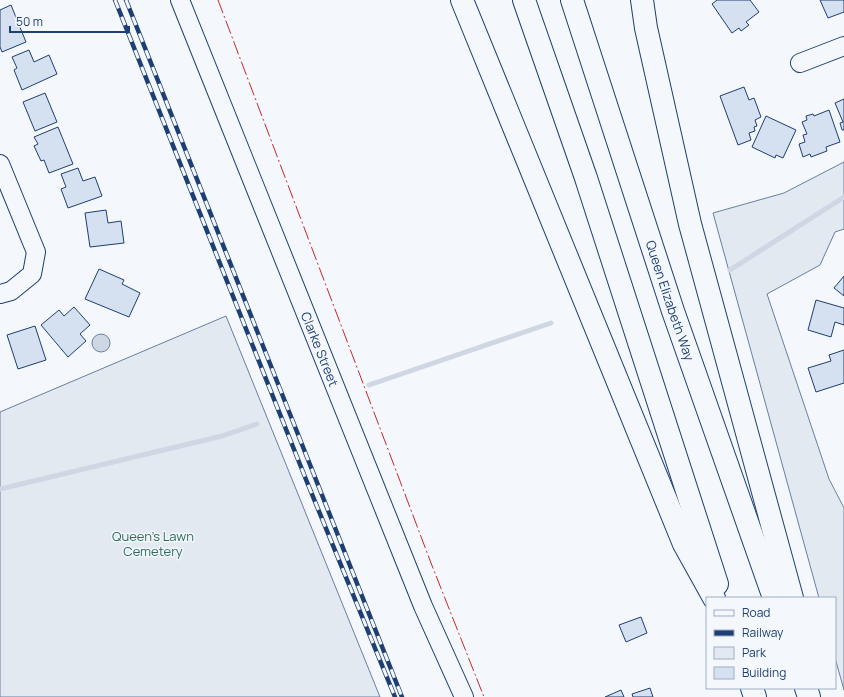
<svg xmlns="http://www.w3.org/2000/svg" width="844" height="697" viewBox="0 0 844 697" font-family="Manrope,sans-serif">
<rect width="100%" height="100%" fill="#f4f7fb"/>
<g fill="#e3e9f0" stroke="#687fa3">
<polygon points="844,162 844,229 835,232 820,265 767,294 829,479 844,508 844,690 835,658 835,598 819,598 713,213 784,193"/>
<polygon points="226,316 380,697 0,697 0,412"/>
</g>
<circle fill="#cfd7e4" stroke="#687fa3" cx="101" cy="343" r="9"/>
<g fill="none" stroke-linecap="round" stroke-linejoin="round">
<g stroke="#cfd7e4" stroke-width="5">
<polyline points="730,270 844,197"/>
<polyline points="369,385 551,323"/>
<polyline points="0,489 222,436 257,424"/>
</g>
</g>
<g fill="#d5e0f0" stroke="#1d3f73">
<polygon points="717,0 750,0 759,12 746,22 749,25 741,31 739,28 732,33 712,4"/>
<polygon points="820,0 844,0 844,12 828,18"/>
<polygon points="11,5 26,42 2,52 0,47 0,10"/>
<polygon points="29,50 34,62 49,55 57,74 22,90 14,70 17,68 12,57"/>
<polygon points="744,87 749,100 754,98 761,117 755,120 757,126 754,127 755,131 749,133 751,140 738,145 720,96"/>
<polygon points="45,93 57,122 35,131 23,102"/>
<polygon points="844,99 844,130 842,130 840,123 843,122 835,103"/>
<polygon points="829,110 840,142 826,147 827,151 811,157 810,154 803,157 799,144 805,142 803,135 807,134 802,122 807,120 806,116 813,114 814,116"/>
<polygon points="766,116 796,130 783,158 776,155 775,158 752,147"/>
<polygon points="58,127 73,164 49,173 44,160 41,161 34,146 38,144 34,137"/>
<polygon points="78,168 83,181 95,177 102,196 68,208 61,189 66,187 61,174"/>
<polygon points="106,210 108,223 121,221 124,243 90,247 85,213"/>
<polygon points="99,269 124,280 122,284 140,293 129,317 85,299"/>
<polygon points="844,276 844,296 834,288"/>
<polygon points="816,300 844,308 844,325 835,322 831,337 808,330"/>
<polygon points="74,307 90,325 80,334 86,341 68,357 41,325 59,310 64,316"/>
<polygon points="35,326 46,360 18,369 7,335"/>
<polygon points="844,350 844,383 816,392 808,368 831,361 829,355"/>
<polygon points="641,617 647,633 626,642 619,625"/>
<polygon points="650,688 653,697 633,697 632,694"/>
<polygon points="621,690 624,697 605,697"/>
</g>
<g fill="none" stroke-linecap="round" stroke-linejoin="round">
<defs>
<g id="minor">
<path id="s1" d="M180,0L423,606L464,697"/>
<polyline points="800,63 844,46"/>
<polyline points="0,164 36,252 32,274 11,291 0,294"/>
</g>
<g id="highway">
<polyline points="462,0 684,544 714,598"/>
<polyline points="524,0 586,178 717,584"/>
<path id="s2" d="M572,0L673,311L774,598"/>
<polyline points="642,0 646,28 690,224 792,598"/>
<polyline points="752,688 755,697"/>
<polyline points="806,688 809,697"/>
</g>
</defs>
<use href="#minor" stroke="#1d3f73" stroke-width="20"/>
<use href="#highway" stroke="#1d3f73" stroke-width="24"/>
<use href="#minor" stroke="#f4f7fb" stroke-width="18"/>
<use href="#highway" stroke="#f4f7fb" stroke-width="22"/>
<defs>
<g id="rail">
<polyline points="115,0 307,482 395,697"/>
<polyline points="126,0 402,697"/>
</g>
</defs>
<use href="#rail" stroke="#1d3f73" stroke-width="4.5"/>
<use href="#rail" stroke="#f4f7fb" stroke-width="3" stroke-dasharray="9" stroke-linecap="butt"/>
<polyline stroke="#c62828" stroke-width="1" stroke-dasharray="14 3 2 3" stroke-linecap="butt" points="218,0 431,563 484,697"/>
</g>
<g text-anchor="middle" stroke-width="3" stroke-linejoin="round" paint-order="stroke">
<g font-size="13" fill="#1d3f73" stroke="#f4f7fb">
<text dy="5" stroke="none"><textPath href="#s2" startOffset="316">Queen Elizabeth Way</textPath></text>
<text dy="5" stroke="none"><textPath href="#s1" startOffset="376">Clarke Street</textPath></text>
</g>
<g font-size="13" fill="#2c6c60" stroke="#f4f7fb">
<text x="153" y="541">Queen's Lawn<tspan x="153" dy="15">Cemetery</tspan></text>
</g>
</g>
<rect x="706" y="597" width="130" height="92" fill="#f4f7fb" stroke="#9eadc5"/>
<rect x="714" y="610" width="20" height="6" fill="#f4f7fb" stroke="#9eadc5"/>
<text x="742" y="617" font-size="12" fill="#1d3f73">Road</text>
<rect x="714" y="630" width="20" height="6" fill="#1d3f73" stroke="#9eadc5"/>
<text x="742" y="637" font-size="12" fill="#1d3f73">Railway</text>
<rect x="714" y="647" width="20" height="12" fill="#e3e9f0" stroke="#9eadc5"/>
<text x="742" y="657" font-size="12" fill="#1d3f73">Park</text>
<rect x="714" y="667" width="20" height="12" fill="#d5e0f0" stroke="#9eadc5"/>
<text x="742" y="677" font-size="12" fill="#1d3f73">Building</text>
<path d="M10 26v6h119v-6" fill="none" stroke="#1d3f73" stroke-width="2"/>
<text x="16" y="26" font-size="12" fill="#1d3f73" stroke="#f4f7fb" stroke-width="3" paint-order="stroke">50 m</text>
</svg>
